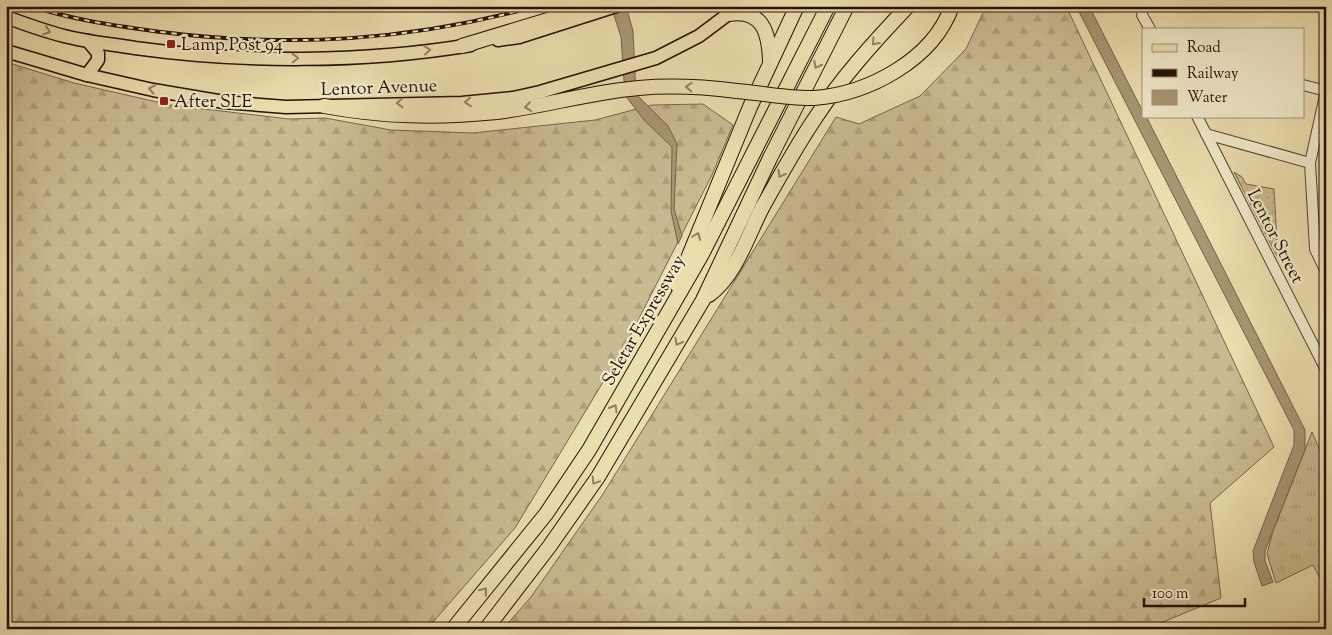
<svg xmlns="http://www.w3.org/2000/svg" width="1332" height="635" viewBox="0 0 1332 635" font-family="'Sorts Mill Goudy',serif">
<defs>
<pattern id="grass-tufts" width="24" height="20" patternUnits="userSpaceOnUse" patternTransform="scale(1.25)"><rect width="24" height="20" fill="#c9ba91"/><path d="M3 7l-1-3M5 7V3M7 7l1-3M15 17l-1-3M17 17v-4M19 17l1-3" fill="none" stroke="#ac9f7b"/></pattern>
<pattern id="forest-firs" width="22" height="20" patternUnits="userSpaceOnUse" patternTransform="scale(1.25)"><rect width="22" height="20" fill="#c9ba91"/><path d="M5 1l3.5 6h-7zM16 11l3.5 6h-7z" fill="#ac9f7b"/></pattern>
<pattern id="park-dots" width="8" height="8" patternUnits="userSpaceOnUse" patternTransform="scale(1.25)"><rect width="8" height="8" fill="#c9ba91"/><path d="M2 2h.1M6 6h.1" fill="none" stroke="#ac9f7b" stroke-width="1.8" stroke-linecap="round"/></pattern>
</defs>
<rect width="100%" height="100%" fill="#eaddae"/>
<filter id="stains"><feTurbulence type="fractalNoise" baseFrequency=".004" numOctaves="4"/><feColorMatrix values="0 0 0 0 .2 0 0 0 0 .09 0 0 0 0 .02 0 0 0 .5 -.17"/></filter>
<radialGradient id="worn" r=".72"><stop offset=".6" stop-color="#630" stop-opacity="0"/><stop offset="1" stop-color="#630" stop-opacity=".3"/></radialGradient>
<polygon fill="url(#grass-tufts)" stroke="#78654a" points="1312,432 1326,464 1326,590 1313,565 1276,583 1267,554 1273,531"/>
<g fill="url(#forest-firs)" stroke="#78654a">
<polygon points="211,6 421,6 274,10"/>
<polygon points="986,6 1066,6 1274,447 1210,503 1221,598 1146,629 503,629 531,597 603,494 836,117 859,124 920,96 966,49"/>
<polygon points="6,62 74,83 170,105 289,119 325,118 391,130 473,133 595,120 652,105 703,104 733,125 712,175 626,344 515,528 427,629 6,629"/>
</g>
<polygon fill="url(#park-dots)" stroke="#78654a" points="1234,172 1242,177 1246,184 1274,189 1278,258"/>
<g fill="#a79774" stroke="#736147">
<polygon points="611,6 626,6 633,31 636,94 668,126 677,144 674,209 682,236 678,244 671,211 672,147 644,120 625,95 621,37"/>
<polygon points="1076,6 1089,6 1143,112 1143,116 1146,116 1305,430 1305,450 1265,551 1265,561 1273,582 1262,586 1254,562 1253,551 1294,445 1294,430"/>
</g>
<g fill="none" stroke-linecap="round" stroke-linejoin="round">
<defs>
<g id="minor">
<polyline points="1142,15 1150,29"/>
<polyline points="1303,85 1326,91"/>
<polyline points="1326,91 1310,163 1315,249 1326,272"/>
<polyline points="1197,116 1326,370"/>
<polyline points="1206,134 1310,163"/>
</g>
<g id="major">
<path d="M6,17C25,24 44,31 64,36C87,42 111,44 135,48C243,63 363,63 471,45"/>
<polyline points="498,40 519,37 616,6"/>
<polyline points="6,51 87,75 153,90 224,102 286,107 462,103 513,98 540,92 656,58 699,36 739,6"/>
<polyline points="87,75 98,60 98,53 88,41"/>
</g>
<g id="highway">
<path d="M729,14C763,9 769,33 770,61"/>
<polyline points="462,46 594,6"/>
<path d="M324,106C384,117 437,118 497,112C545,106 591,92 639,88C672,85 705,87 737,91"/>
<polyline points="677,285 750,107 797,6"/>
<path d="M709,295C736,275 747,237 762,208C779,178 795,148 814,120C841,78 874,42 908,6"/>
<polyline points="453,629 546,514 589,450 702,254 828,6"/>
<polyline points="486,629 549,547 598,477 703,300 770,158 847,6"/>
</g>
</defs>
<use href="#minor" stroke="#57432e" stroke-width="12"/>
<use href="#major" stroke="#261004" stroke-width="15"/>
<use href="#highway" stroke="#261004" stroke-width="16"/>
<use href="#minor" stroke="#f1e9ca" stroke-width="10"/>
<use href="#major" stroke="#eaddae" stroke-width="12"/>
<use href="#highway" stroke="#eaddae" stroke-width="14"/>
<defs>
<path id="rail" d="M31,6C72,20 118,26 161,32C292,48 410,41 537,6"/>
</defs>
<use href="#rail" stroke="#261004" stroke-width="4"/>
<use href="#rail" stroke="#f1e9ca" stroke-width="2" stroke-dasharray="5.5" stroke-linecap="butt"/>
<defs>
<path id="highway-bridge" d="M737,91C762,93 790,99 814,98C868,94 933,60 952,6"/>
</defs>
<use href="#highway-bridge" stroke="#261004" stroke-width="16" stroke-linecap="butt"/>
<use href="#highway-bridge" stroke="#eaddae" stroke-width="14"/>
</g>
<defs><path id="oneway-chevron" d="M-2-3.5L2.5 0L-2 3.5" fill="none" stroke-width="1.6" stroke-linecap="round" stroke-linejoin="round" transform="scale(1.25)"/></defs>
<g stroke="#928162">
<use href="#oneway-chevron" transform="translate(47 31) rotate(18)"/>
<use href="#oneway-chevron" transform="translate(875 42) rotate(132)"/>
<use href="#oneway-chevron" transform="translate(427 50) rotate(-6)"/>
<use href="#oneway-chevron" transform="translate(295 58) rotate(-1)"/>
<use href="#oneway-chevron" transform="translate(817 65) rotate(117)"/>
<use href="#oneway-chevron" transform="translate(689 87) rotate(-177)"/>
<use href="#oneway-chevron" transform="translate(152 89) rotate(-168)"/>
<use href="#oneway-chevron" transform="translate(468 102) rotate(176)"/>
<use href="#oneway-chevron" transform="translate(400 103) rotate(179)"/>
<use href="#oneway-chevron" transform="translate(528 107) rotate(171)"/>
<use href="#oneway-chevron" transform="translate(781 174) rotate(119)"/>
<use href="#oneway-chevron" transform="translate(697 236) rotate(-69)"/>
<use href="#oneway-chevron" transform="translate(678 342) rotate(120)"/>
<use href="#oneway-chevron" transform="translate(614 408) rotate(-60)"/>
<use href="#oneway-chevron" transform="translate(595 481) rotate(124)"/>
<use href="#oneway-chevron" transform="translate(484 591) rotate(-51)"/>
</g>
<g fill="#8f2418" stroke="#f1e9ca" stroke-width="2">
<rect x="166" y="39" width="10" height="10" rx="2.5"/>
<rect x="159" y="96" width="10" height="10" rx="2.5"/>
</g>
<g text-anchor="middle" stroke-width="4.5" stroke-linejoin="round" paint-order="stroke">
<g font-size="18" fill="#261004" stroke="#f1e9ca" text-anchor="start">
<text x="181" y="50">Lamp Post 94</text>
<text x="174" y="107">After SLE</text>
</g>
<g font-size="18" fill="#261004" stroke="#f1e9ca">
<text transform="translate(379 87) rotate(-2)" y="6">Lentor Avenue</text>
<text transform="translate(1276 236) rotate(63)" y="6">Lentor Street</text>
<text transform="translate(643 320) rotate(-60)" y="6">Seletar Expressway</text>
</g>
</g>
<rect width="1332" height="635" fill="none" stroke="#eaddae" stroke-width="25"/>
<rect x="8" y="8" width="1317" height="620" fill="none" stroke="#261004" stroke-width="2.5"/>
<rect x="12" y="12" width="1307" height="610" fill="none" stroke="#261004"/>
<rect x="1142" y="28" width="162" height="90" fill="#f1e9ca" stroke="#a0927b"/>
<rect x="1152" y="44" width="25" height="8" fill="#eaddae" stroke="#a0927b"/>
<text x="1187" y="52" font-size="15" fill="#261004">Road</text>
<rect x="1152" y="69" width="25" height="8" fill="#261004" stroke="#a0927b"/>
<text x="1187" y="78" font-size="15" fill="#261004">Railway</text>
<rect x="1152" y="90" width="25" height="15" fill="#a79774" stroke="#a0927b"/>
<text x="1187" y="102" font-size="15" fill="#261004">Water</text>
<path d="M1144 598v8h101v-8" fill="none" stroke="#261004" stroke-width="2.5"/>
<text x="1152" y="598" font-size="15" fill="#261004" stroke="#f1e9ca" stroke-width="4" paint-order="stroke">100 m</text>
<rect width="100%" height="100%" filter="url(#stains)"/>
<rect width="100%" height="100%" fill="url(#worn)"/>
</svg>
